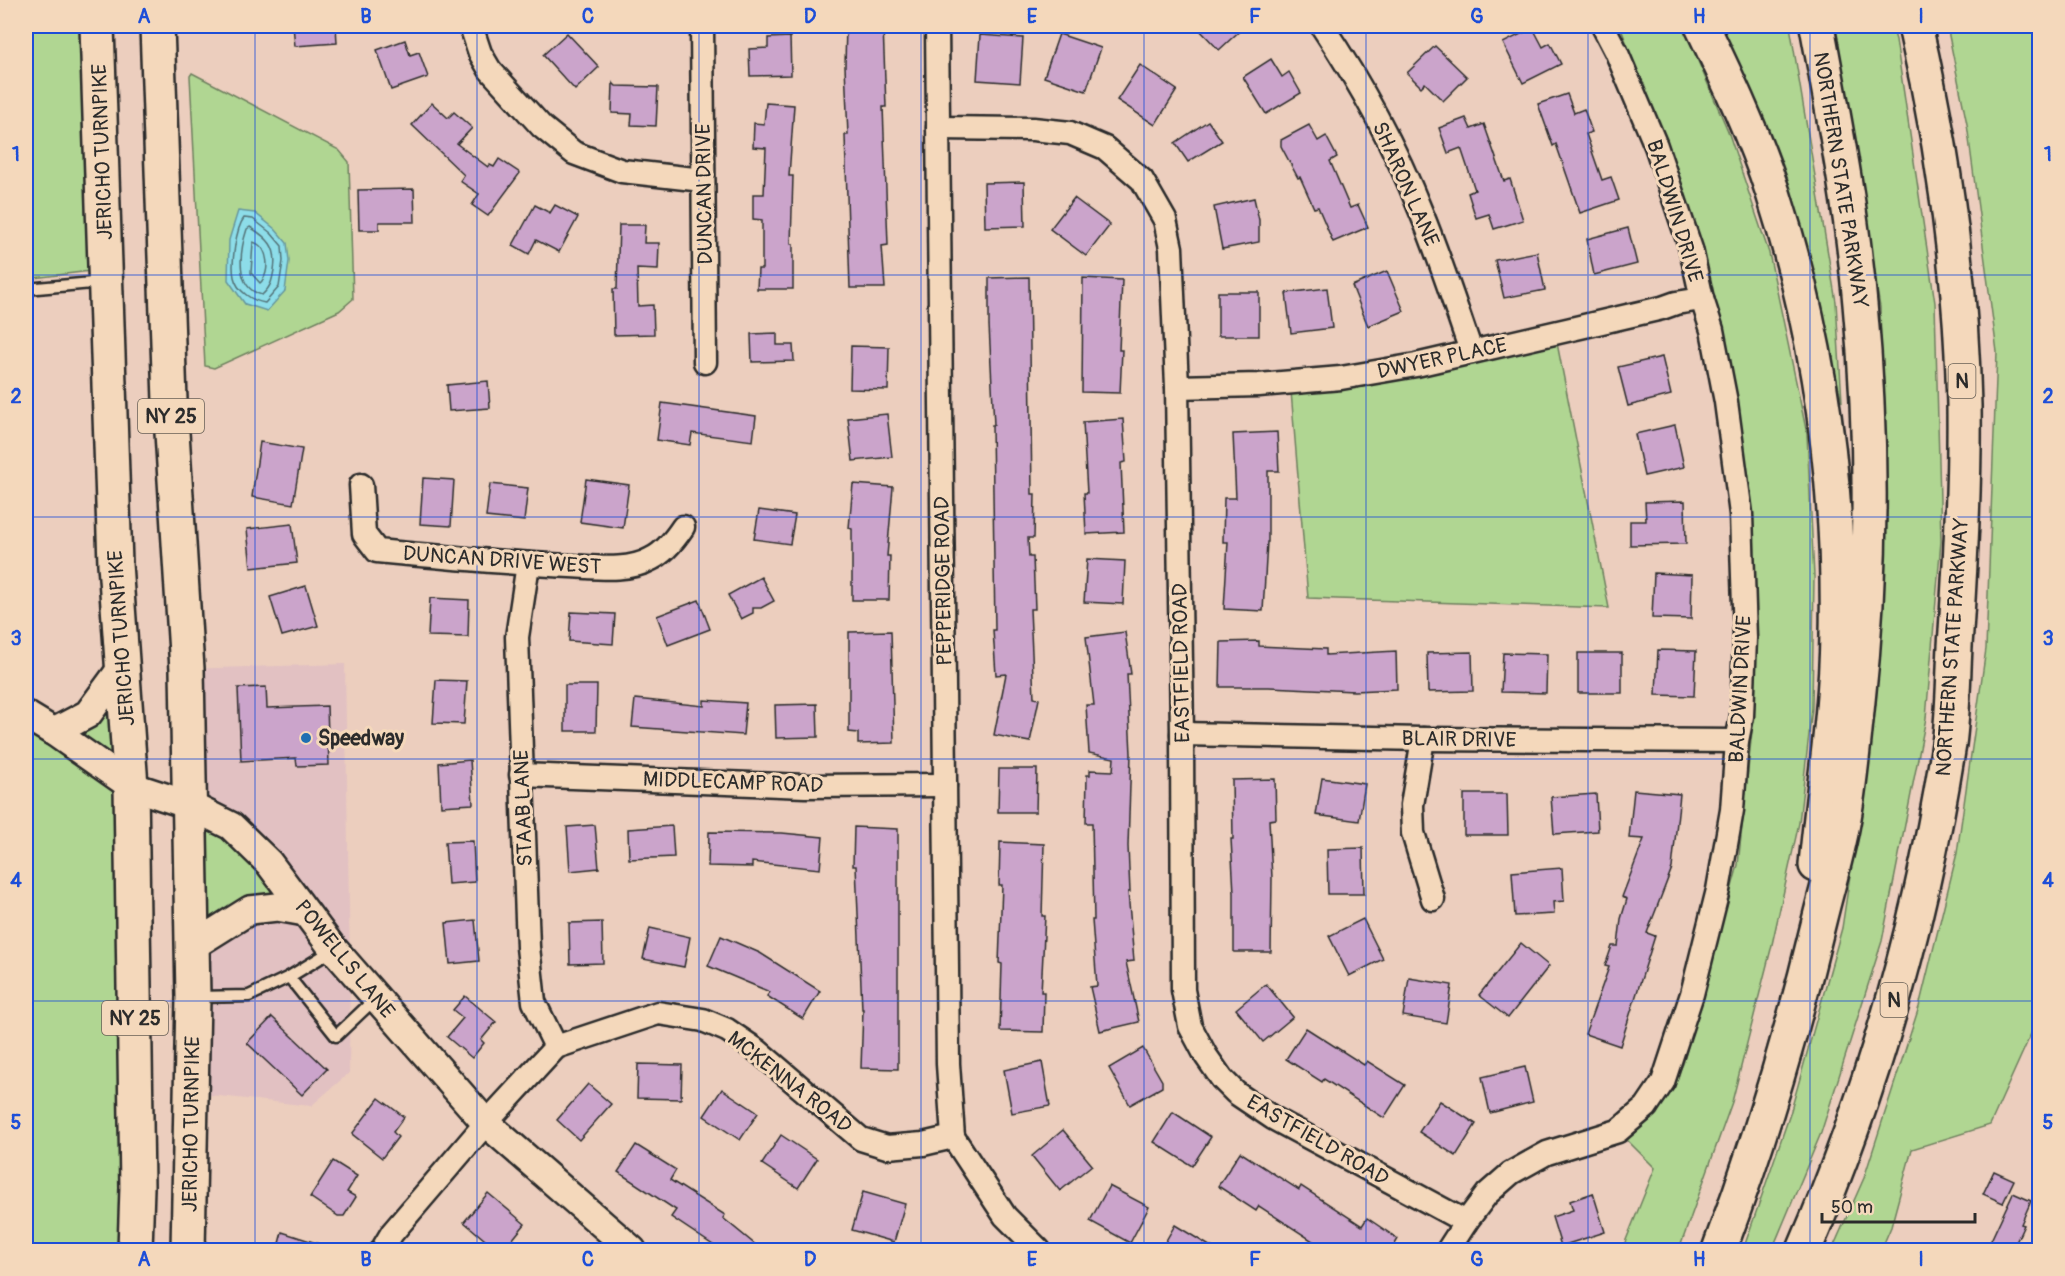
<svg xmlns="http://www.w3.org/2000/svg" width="2065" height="1276" viewBox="0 0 2065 1276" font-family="Pangolin,sans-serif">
<rect width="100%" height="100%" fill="#eccebe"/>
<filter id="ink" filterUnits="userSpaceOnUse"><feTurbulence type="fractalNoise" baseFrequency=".0167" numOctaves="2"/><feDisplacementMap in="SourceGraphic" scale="12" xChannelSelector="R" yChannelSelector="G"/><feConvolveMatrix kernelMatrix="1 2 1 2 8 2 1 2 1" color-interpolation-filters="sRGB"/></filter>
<g filter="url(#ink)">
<polygon fill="#e2c1c2" points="345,664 350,968 349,1073 311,1106 191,1093 187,669"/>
<g fill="#b0d692" stroke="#6e805e" stroke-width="1.5">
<polygon points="26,26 97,26 106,269 26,279"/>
<polygon points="1620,26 1683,26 1728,131 1769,253 1807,434 1814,576 1812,708 1799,823 1771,949 1732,1102 1679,1250 1622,1250 1655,1168 1627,1140 1657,1114 1683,1064 1738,865 1752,731 1756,611 1743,452 1717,306 1674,168"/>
<polygon points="1720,26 1790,26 1836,302 1842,402 1813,281 1763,122"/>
<polygon points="1833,26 1892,26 1896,40 1935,303 1941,541 1926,718 1882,941 1821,1133 1772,1250 1743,1250 1790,1114 1842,928 1876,703 1886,523 1880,307"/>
<polygon points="1947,26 2039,26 2039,1016 1990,1125 1912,1149 1891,1227 1881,1250 1832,1250 1864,1178 1919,1007 1957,853 1986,649 1997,352 1967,124"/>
<polygon points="192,73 339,150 349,162 353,299 339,311 214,368 205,366 190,76"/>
<polygon points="1557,343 1609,608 1308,598 1291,391"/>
<polygon points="119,677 126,777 63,731"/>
<polygon points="26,715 131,786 135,1250 26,1250"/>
<polygon points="199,817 229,833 288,901 241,900 220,912 201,929"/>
</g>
<polygon fill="#8ddde9" stroke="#66969d" stroke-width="1.5" points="238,211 255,213 275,229 287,243 289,261 285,291 267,311 245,304 228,280 229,240"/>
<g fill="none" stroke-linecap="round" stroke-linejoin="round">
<g stroke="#527277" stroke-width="1.5">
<path d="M244,218L253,219L271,233L282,246L283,261L279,287L265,303C252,301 237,291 234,277C231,263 236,228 244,218Z"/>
<path d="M250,227C268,238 278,247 274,270C272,281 271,287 262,295C234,288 240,250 247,229Z"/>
<path d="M253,242C269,246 271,273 260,283L251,273Z"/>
</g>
</g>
<g fill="#cba4cb" stroke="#2b2b2b" stroke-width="1.5">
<polygon points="293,26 336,26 337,43 295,46"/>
<polygon points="846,26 883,26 886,107 883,107 888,245 882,246 885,288 850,288 845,135 848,135 845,66"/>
<polygon points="1196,26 1245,26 1219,50"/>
<polygon points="1533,28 1543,47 1550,43 1561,64 1523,83 1503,43"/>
<polygon points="567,33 599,67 575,90 543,55"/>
<polygon points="1059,34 1101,48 1086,91 1044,77"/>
<polygon points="980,35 1023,38 1020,83 977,80"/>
<polygon points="790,37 791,75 750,76 749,49 768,48 768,38"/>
<polygon points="405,40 410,55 419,52 428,77 391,90 377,50"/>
<polygon points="1435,46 1467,77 1443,101 1425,83 1421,87 1407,73"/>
<polygon points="1271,59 1282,77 1289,72 1301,93 1266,114 1243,77"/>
<polygon points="1140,65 1177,90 1155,125 1117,100"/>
<polygon points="613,83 616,86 658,87 656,126 631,125 632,114 612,113"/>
<polygon points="1567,94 1574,113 1584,109 1592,132 1586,134 1602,180 1611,177 1619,200 1580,213 1556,144 1553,146 1538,104"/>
<polygon points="432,103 448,118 454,112 472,128 457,144 488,167 490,165 494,167 499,159 520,173 488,216 472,205 479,194 460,181 464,175 412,125"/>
<polygon points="766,103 794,105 789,176 793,176 791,244 793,244 793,289 757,289 758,269 762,269 762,220 753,219 753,194 764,194 766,148 753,147 754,123 764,124"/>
<polygon points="1466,118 1471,129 1484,124 1504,181 1510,179 1523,220 1494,229 1489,214 1476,218 1468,193 1475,190 1461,148 1448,153 1439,128"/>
<polygon points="1208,121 1222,141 1188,162 1175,143"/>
<polygon points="1309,125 1318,141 1326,136 1337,157 1330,161 1350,208 1358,205 1368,227 1333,242 1318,207 1314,208 1300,177 1298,178 1281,146 1281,140"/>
<polygon points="1024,182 1025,226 985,227 984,183"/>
<polygon points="414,189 415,222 379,222 379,230 359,230 358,190"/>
<polygon points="1074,198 1110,225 1086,256 1050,229"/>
<polygon points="1254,198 1259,220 1259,242 1222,249 1214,207"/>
<polygon points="535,205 550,213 555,205 578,217 559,252 536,240 529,254 513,245"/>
<polygon points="619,225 645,225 644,243 659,243 658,270 637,269 638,306 653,305 654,334 614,335 613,289 617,289"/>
<polygon points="1628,228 1637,264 1594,275 1587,239"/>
<polygon points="1537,252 1545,290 1504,298 1495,260"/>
<polygon points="1387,271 1404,311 1368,326 1352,286"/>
<polygon points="1029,277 1032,494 1035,494 1034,538 1028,538 1029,557 1033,557 1035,609 1030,609 1034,698 1039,699 1030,742 994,735 1006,674 996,675 993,630 995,630 992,425 994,425 989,325 989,278"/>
<polygon points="1083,278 1122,280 1119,350 1122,350 1120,393 1082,392"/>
<polygon points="1327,288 1332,328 1291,333 1286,293"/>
<rect x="1218" y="292" width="41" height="44"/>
<polygon points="777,333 777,345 793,345 794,361 752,362 751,334"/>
<polygon points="851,346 889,347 888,390 850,389"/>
<polygon points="1662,357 1671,395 1628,406 1618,367"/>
<polygon points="488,381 490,408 449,411 447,385"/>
<polygon points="662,403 756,416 753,441 692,433 690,445 657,440"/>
<polygon points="887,414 892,457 853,461 848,418"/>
<polygon points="1123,419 1126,462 1121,463 1124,532 1086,534 1084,493 1087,493 1083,422"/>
<polygon points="1675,425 1684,467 1644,476 1635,434"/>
<polygon points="1277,432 1279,471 1268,471 1268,542 1267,542 1263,611 1224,609 1228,542 1223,542 1224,498 1236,498 1233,434"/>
<polygon points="260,442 302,449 293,504 252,497"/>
<polygon points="423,478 454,480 451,526 420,524"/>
<polygon points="586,479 629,485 623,528 580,522"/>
<polygon points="490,484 528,488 524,521 486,517"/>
<polygon points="853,484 893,487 887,556 890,556 889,600 852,600 852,529 849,528"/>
<polygon points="1685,501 1686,544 1630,545 1630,521 1646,521 1645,502"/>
<polygon points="759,510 795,515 790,544 754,539"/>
<polygon points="292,524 297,563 251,568 247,529"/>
<polygon points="1087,559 1125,561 1123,604 1084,602"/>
<polygon points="1654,573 1692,575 1691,619 1652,618"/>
<polygon points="761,577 774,601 761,608 753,608 753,613 741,619 728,595"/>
<polygon points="306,586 318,626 282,636 270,597"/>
<polygon points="430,598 469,600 468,637 428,636"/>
<polygon points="699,600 710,629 668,645 657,616"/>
<polygon points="571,612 615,614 613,644 569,641"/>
<polygon points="891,631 894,743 858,744 858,733 849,732 849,632"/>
<polygon points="1125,632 1131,674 1127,674 1131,754 1128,846 1130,892 1128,892 1134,961 1126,962 1139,1022 1100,1031 1090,987 1097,986 1092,920 1094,920 1092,823 1086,823 1087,775 1090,775 1090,770 1113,771 1114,758 1089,753 1086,705 1094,705 1086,637"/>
<polygon points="1259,641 1259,646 1326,649 1326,655 1396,651 1397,689 1354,691 1269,687 1220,687 1221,642"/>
<polygon points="1658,650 1696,651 1694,696 1656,695"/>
<polygon points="1472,652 1473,691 1428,692 1427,653"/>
<polygon points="1503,653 1547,654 1546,693 1501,692"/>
<rect x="1578" y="653" width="44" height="40"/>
<polygon points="436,680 467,681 464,724 433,723"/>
<polygon points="565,685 597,685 596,731 565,731"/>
<polygon points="266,687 267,708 327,706 329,765 297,766 296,758 241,761 238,688"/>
<polygon points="635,699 704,706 704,700 746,703 743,735 632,727"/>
<polygon points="817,704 818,737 776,738 775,705"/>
<polygon points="470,760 473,804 441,806 439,763"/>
<polygon points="999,769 1037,769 1036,812 998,812"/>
<polygon points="1322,778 1365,784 1359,821 1316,815"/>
<polygon points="1275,779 1276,819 1269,820 1272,878 1271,952 1234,952 1234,893 1231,839 1233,839 1232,780"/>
<polygon points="1634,790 1680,794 1672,868 1647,933 1655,936 1620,1046 1585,1034 1609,967 1605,966 1612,946 1618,946 1621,919 1627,899 1622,897 1644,839 1629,838"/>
<polygon points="1464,794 1507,794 1508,835 1464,835"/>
<polygon points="1596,794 1598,831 1554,834 1551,797"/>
<polygon points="595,825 599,868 570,871 567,827"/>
<polygon points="672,826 674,857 629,859 628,829"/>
<polygon points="854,827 898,829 898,1069 861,1068 863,1009 862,1009 856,866 853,866"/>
<polygon points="709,832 782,833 823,837 820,869 752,862 752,867 708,866"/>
<polygon points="473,841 475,882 448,884 445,842"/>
<polygon points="1000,842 1044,844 1042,916 1045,916 1041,992 1044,992 1043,1032 1000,1031 1002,964 999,963 1002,885 999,885"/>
<polygon points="1363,848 1364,894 1328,894 1327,849"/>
<polygon points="1562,868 1564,901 1553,902 1554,914 1515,916 1512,872"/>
<polygon points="1363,919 1383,959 1349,976 1329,936"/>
<polygon points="475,920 479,961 450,964 446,923"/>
<polygon points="602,922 603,963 570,964 569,923"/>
<polygon points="650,928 690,937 684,967 643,959"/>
<polygon points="721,936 760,953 820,991 803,1019 767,996 770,992 708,966"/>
<polygon points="1521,943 1549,966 1508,1018 1479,995"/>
<polygon points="1409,978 1452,985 1446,1023 1403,1016"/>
<polygon points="1266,984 1293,1017 1263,1042 1236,1009"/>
<polygon points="465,996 496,1022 481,1040 484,1043 472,1058 447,1037 463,1018 453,1010"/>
<polygon points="272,1017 327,1069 302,1095 247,1043"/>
<polygon points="1306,1028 1364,1065 1367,1061 1405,1085 1384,1118 1324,1079 1322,1082 1286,1059"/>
<polygon points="1143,1048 1162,1081 1162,1087 1130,1105 1109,1068"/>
<polygon points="1042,1062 1050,1106 1012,1113 1004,1070"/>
<polygon points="638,1064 682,1065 681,1099 637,1098"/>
<polygon points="1525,1067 1533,1102 1490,1113 1482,1077"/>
<polygon points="588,1084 611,1104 579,1140 557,1120"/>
<polygon points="722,1089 758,1113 740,1140 704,1116"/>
<polygon points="379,1098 404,1117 393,1132 398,1137 382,1158 352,1134"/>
<polygon points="1440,1101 1476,1124 1456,1156 1419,1132"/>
<polygon points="1173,1112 1211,1137 1192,1166 1154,1142"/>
<polygon points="1063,1130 1092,1165 1060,1191 1032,1156"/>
<polygon points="781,1135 817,1159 798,1188 762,1164"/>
<polygon points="636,1145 676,1170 670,1180 725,1215 723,1218 763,1251 722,1251 671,1217 676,1210 618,1172"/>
<polygon points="1240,1152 1299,1190 1301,1186 1362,1226 1367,1218 1398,1239 1391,1251 1328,1251 1259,1206 1256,1211 1218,1186"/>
<polygon points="333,1161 357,1176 347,1192 356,1197 344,1216 338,1216 310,1197"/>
<polygon points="1994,1171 2014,1180 2003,1203 1983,1194"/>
<polygon points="1109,1186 1149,1207 1130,1243 1090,1221"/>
<polygon points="863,1192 905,1204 894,1242 852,1230"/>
<polygon points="488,1193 525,1224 503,1251 498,1251 464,1222"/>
<polygon points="1593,1193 1605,1232 1561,1246 1552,1217 1573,1210 1570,1201"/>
<polygon points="2013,1193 2031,1201 2021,1224 2024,1225 2012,1251 1986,1251"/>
<polygon points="1175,1225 1218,1251 1160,1251"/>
<polygon points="282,1232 329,1247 329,1251 277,1251"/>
</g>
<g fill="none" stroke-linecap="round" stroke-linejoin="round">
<defs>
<g id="service">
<polyline points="26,289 103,282"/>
<polyline points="289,977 336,1036 375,999"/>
<polyline points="196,997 249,996 289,977 333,950"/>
</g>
<g id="minor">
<polyline points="471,26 480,53 490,70 542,127 574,153 622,171 703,180"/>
<polyline points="702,26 705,362"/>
<polyline points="937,26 948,1064 953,1137"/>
<path d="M1322,26C1361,84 1395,147 1421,212C1440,258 1455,305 1471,351"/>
<polyline points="938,128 1033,129 1070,133 1105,148 1142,180 1165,220 1171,248 1177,387 1182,734 1183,990 1190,1026 1206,1056 1222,1079 1236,1093 1273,1118 1466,1222"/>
<polyline points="1177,387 1259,385 1341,378 1416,365 1662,308 1676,303 1702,299"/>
<path d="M361,485L364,534L377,551C441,557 505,563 570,566C595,567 628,572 651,559C664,553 675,539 683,527"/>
<polyline points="528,564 517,637 528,947 534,1002 556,1047"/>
<polyline points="1182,734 1423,739 1737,741"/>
<polyline points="1423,739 1412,805 1413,833 1433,899"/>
<polyline points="521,775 805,786 945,785"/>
<polyline points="953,1137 1005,1216 1039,1250"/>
<polyline points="382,1250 392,1233 486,1123 556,1047 658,1013 703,1020 727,1030 758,1051 861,1139 887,1147 923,1144 953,1137"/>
<polyline points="1448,1250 1466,1222 1487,1194 1511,1173 1547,1153 1618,1131 1646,1107 1663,1082 1692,994 1718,890 1732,810 1737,741 1742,716 1745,638 1741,514 1726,402 1712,330 1702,299 1691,249 1656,146 1616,51 1603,26"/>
</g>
<g id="tertiary">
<polyline points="26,715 54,732 131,786 189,805 231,826 269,863 331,946 486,1123 632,1250"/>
<polyline points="54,732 88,714 121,669"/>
<polyline points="191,947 250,910 277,907 305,912"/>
</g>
<g id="primary">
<polyline points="97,26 115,564 131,786 137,1187 135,1250"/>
<polyline points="157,26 170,401 187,669 193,997 188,1250"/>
</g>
<g id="motorway">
<path d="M1702,26C1728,80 1754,135 1773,193C1819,336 1840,485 1837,635C1836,712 1823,788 1816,865"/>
<path d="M1719,1250C1760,1141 1792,1034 1819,921C1827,888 1837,856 1843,823C1850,787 1853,748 1857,711C1872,577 1873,439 1860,304C1852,210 1834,118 1817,26"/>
<path d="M1804,1250C1874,1088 1922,919 1949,744C1954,707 1953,669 1956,631C1961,556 1965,481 1964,405C1961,278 1944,150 1915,26"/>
</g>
</defs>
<use href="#service" stroke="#2b2b2b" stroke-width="15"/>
<use href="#minor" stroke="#2b2b2b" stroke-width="27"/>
<use href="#tertiary" stroke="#2b2b2b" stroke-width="32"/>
<use href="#primary" stroke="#2b2b2b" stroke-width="38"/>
<use href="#motorway" stroke="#2b2b2b" stroke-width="38"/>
<use href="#service" stroke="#f4d8bb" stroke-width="10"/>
<use href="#minor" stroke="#f4d8bb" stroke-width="22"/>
<use href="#tertiary" stroke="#f4d8bb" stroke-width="27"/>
<use href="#primary" stroke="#f4d8bb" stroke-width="33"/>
<use href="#motorway" stroke="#f4d8bb" stroke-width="33"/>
</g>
</g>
<path fill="none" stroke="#1d4ed8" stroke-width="1.5" stroke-opacity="0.55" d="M255,26V1250M477,26V1250M699,26V1250M921,26V1250M1144,26V1250M1366,26V1250M1588,26V1250M1810,26V1250M26,275H2040M26,517H2040M26,759H2040M26,1001H2040"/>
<circle fill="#1f6fb2" stroke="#f4d8bb" stroke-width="2" cx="306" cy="738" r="6"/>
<g text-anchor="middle" stroke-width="6" stroke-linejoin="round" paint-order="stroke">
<g fill="#f4d8bb" stroke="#675f56" stroke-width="1.5">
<rect x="1948.5" y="364" width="27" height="34" rx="4.5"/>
<rect x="138" y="399" width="66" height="34" rx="4.5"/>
<rect x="1880.5" y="983" width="27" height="34" rx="4.5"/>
<rect x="102" y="1001" width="66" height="34" rx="4.5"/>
</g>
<g font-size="20" font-weight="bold" fill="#2b2b2b">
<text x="1962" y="388">N</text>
<text x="171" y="423">NY 25</text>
<text x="1894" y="1007">N</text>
<text x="135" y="1025">NY 25</text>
</g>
<g font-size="21" fill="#2b2b2b" stroke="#f4d8bb">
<text transform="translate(102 152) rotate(-92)" y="7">JERICHO TURNPIKE</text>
<text transform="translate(1841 180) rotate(81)" y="7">NORTHERN STATE PARKWAY</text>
<text transform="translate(1406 184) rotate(66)" y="7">SHARON LANE</text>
<text transform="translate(704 194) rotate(-91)" y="7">DUNCAN DRIVE</text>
<text transform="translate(1675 211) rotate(73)" y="7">BALDWIN DRIVE</text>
<text transform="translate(1442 358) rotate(-12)" y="7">DWYER PLACE</text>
<text transform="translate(502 560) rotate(4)" y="7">DUNCAN DRIVE WEST</text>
<text transform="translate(943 581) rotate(-91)" y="7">PEPPERIDGE ROAD</text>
<text transform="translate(121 638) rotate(-94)" y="7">JERICHO TURNPIKE</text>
<text transform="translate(1952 647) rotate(-86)" y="7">NORTHERN STATE PARKWAY</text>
<text transform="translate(1181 663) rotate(-91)" y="7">EASTFIELD ROAD</text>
<text transform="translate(1740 689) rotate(-87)" y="7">BALDWIN DRIVE</text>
<text transform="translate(1459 739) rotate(1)" y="7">BLAIR DRIVE</text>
<text transform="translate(733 782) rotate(2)" y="7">MIDDLECAMP ROAD</text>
<text transform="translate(523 808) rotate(-92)" y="7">STAAB LANE</text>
<text transform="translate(345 959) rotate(51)" y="7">POWELLS LANE</text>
<text transform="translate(790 1082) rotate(38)" y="7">MCKENNA ROAD</text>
<text transform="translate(191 1124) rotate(-89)" y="7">JERICHO TURNPIKE</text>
<text transform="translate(1318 1140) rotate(30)" y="7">EASTFIELD ROAD</text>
</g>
<g font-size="21" font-weight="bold" fill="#2b2b2b" stroke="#f4d8bb" text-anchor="start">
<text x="318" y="745">Speedway</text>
</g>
</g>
<rect width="2065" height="1276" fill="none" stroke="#f4d8bb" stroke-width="66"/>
<path d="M1822 1213v9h153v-9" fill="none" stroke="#2b2b2b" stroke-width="3"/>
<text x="1831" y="1213" font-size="18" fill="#2b2b2b" stroke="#f4d8bb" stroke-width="4.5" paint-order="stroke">50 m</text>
<rect x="33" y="33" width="1999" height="1210" fill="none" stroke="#1d4ed8" stroke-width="2"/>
<g font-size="20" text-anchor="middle" font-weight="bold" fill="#1d4ed8">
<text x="144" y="23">A</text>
<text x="366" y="23">B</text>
<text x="588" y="23">C</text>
<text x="810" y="23">D</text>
<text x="1032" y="23">E</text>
<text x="1255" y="23">F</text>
<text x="1477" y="23">G</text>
<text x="1699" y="23">H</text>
<text x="1921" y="23">I</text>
<text x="16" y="161">1</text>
<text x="2048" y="161">1</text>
<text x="16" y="403">2</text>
<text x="2048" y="403">2</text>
<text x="16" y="645">3</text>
<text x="2048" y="645">3</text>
<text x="16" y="887">4</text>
<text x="2048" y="887">4</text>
<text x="16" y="1129">5</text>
<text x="2048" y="1129">5</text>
<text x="144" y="1266">A</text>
<text x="366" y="1266">B</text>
<text x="588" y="1266">C</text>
<text x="810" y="1266">D</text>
<text x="1032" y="1266">E</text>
<text x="1255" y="1266">F</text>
<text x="1477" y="1266">G</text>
<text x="1699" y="1266">H</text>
<text x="1921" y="1266">I</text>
</g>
</svg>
